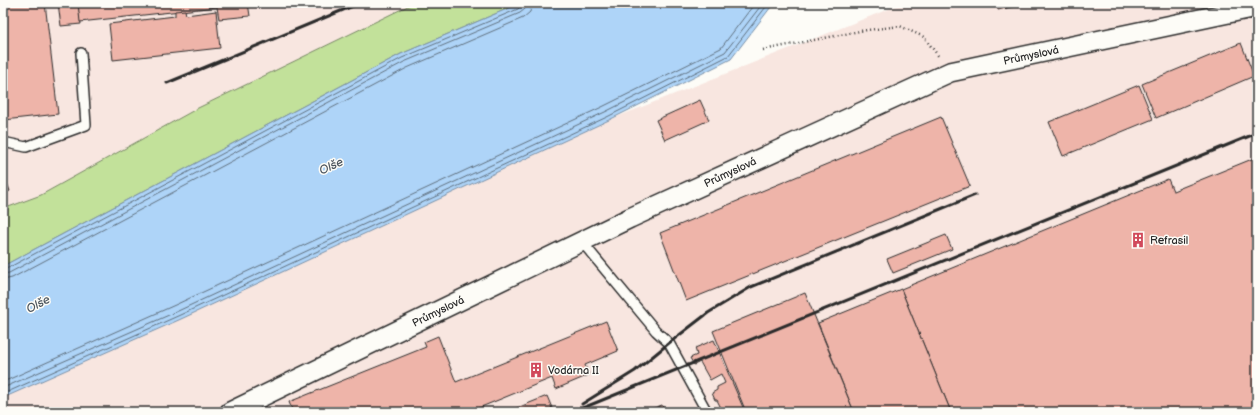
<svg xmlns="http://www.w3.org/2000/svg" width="1260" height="415" viewBox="0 0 1260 415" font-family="'Balsamiq Sans',sans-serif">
<rect width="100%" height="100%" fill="#fdfcf7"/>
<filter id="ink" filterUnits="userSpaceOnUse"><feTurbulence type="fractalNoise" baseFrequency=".025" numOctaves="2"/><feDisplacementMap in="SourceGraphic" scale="8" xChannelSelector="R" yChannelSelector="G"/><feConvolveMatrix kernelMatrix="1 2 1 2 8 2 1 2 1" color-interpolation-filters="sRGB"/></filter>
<g filter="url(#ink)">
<g fill="#f8e6e0">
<polygon points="3,3 414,3 198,108 41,195 3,209"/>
<polygon points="904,3 1257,3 1257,412 3,412 3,398 181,319 609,120"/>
</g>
<polygon fill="#c2e19a" stroke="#768662" points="414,3 521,3 401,54 3,266 3,209 41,195 198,108"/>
<polygon fill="#aed4f8" stroke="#7a90a6" points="521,3 774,3 731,59 609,120 181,319 3,398 3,266 401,54"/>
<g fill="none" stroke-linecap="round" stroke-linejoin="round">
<g stroke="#5f6f7d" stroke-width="1">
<polyline points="3,269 6,269 402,58 518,9 521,6 521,3"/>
<polyline points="3,274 9,273 404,62 520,13 525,9 526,3"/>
<polyline points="3,280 12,278 407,68 523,18 530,12 532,3"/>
<polyline points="3,382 175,305 602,107 721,48 755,3"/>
<polyline points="3,388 178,311 605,112 725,52 763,3"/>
<polyline points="3,394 180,315 607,117 728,56 769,3"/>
</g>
</g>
<g fill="#eeb4a9" stroke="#2b2b2b">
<polygon points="3,3 45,3 58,114 4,120 3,109"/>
<polygon points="58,3 78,3 81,24 61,26"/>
<polygon points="78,3 251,3 248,3 250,16 219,19 217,7 80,22"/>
<polygon points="997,3 1028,3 998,10"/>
<polygon points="185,10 186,15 216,11 220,48 113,60 109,24 175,16 175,11"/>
<polygon points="1241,43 1254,76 1156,118 1142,84"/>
<polygon points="1139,85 1153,119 1063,156 1049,122"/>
<polygon points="700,100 709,120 665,140 656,120"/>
<polygon points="941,117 970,186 686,301 660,233"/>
<polygon points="1257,157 1257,412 951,412 901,289 1168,179 1173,191"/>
<polygon points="3,172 10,191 3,193"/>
<polygon points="946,235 952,249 893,273 887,259"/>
<polygon points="901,289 951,412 854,412 818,323"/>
<polygon points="805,293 854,412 746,412 713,331"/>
<polygon points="606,321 618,351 585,365 589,375 556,389 552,378 469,412 293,412 289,402 426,347 424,342 438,336 456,382"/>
<polygon points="714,340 745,412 723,412 717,400 715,400 712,393 717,390 717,387 725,383 721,374 710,380 700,362 694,365 690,358 697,355 695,348"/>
<polygon points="547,396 552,408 548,412 507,412"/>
<polygon points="662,405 665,412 644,412"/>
</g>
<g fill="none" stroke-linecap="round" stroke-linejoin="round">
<defs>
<g id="service">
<polyline points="3,142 26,147 86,125 81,53"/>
<polyline points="582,242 656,331 669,343 707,412"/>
</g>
<polyline id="minor" points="230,412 630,218 950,72 1257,7"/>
</defs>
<use href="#service" stroke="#2b2b2b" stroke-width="12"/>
<use href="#minor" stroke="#2b2b2b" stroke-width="22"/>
<polyline stroke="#2b2b2b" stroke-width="2.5" stroke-dasharray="1 3" stroke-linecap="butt" points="763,50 860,31 900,26 924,37 939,57"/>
<use href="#service" stroke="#fdfcf7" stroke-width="9"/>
<use href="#minor" stroke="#fdfcf7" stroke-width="19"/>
<g stroke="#2b2b2b" stroke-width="3">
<polyline points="167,83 360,3"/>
<polyline points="582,404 635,371 669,343 708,313 751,287 975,195"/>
<polyline points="573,412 1257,133"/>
</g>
</g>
</g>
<defs>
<symbol id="building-bare" viewBox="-9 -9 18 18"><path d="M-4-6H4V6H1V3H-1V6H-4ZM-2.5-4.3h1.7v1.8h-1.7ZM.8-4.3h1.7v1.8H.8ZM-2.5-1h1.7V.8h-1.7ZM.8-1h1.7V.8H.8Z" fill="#d1495b" stroke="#fdfcf7" stroke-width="2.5" paint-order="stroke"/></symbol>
</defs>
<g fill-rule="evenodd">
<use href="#building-bare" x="1127" y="229" width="22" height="22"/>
<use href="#building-bare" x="525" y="359" width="22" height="22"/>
</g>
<g text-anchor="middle" stroke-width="3" stroke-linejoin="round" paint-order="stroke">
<g font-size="11" fill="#2b2b2b" stroke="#fdfcf7">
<text transform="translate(1031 55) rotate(-12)" y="4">Průmyslová</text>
<text transform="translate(730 172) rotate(-25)" y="4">Průmyslová</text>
<text transform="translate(438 311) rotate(-26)" y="4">Průmyslová</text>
</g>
<g font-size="11" fill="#2b2b2b" stroke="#fdfcf7" text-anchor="start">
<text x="1150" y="244">Refrasil</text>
<text x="548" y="374">Vodárna II</text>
</g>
<g font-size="12" font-style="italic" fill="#4c555e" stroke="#fdfcf7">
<text transform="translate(331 166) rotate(-24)" y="4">Olše</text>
<text transform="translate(38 304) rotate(-27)" y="4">Olše</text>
</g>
</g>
<rect width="1260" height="415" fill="none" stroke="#fdfcf7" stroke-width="16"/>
<rect x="8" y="8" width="1244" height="399" fill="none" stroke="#2b2b2b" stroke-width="1.5" filter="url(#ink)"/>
</svg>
